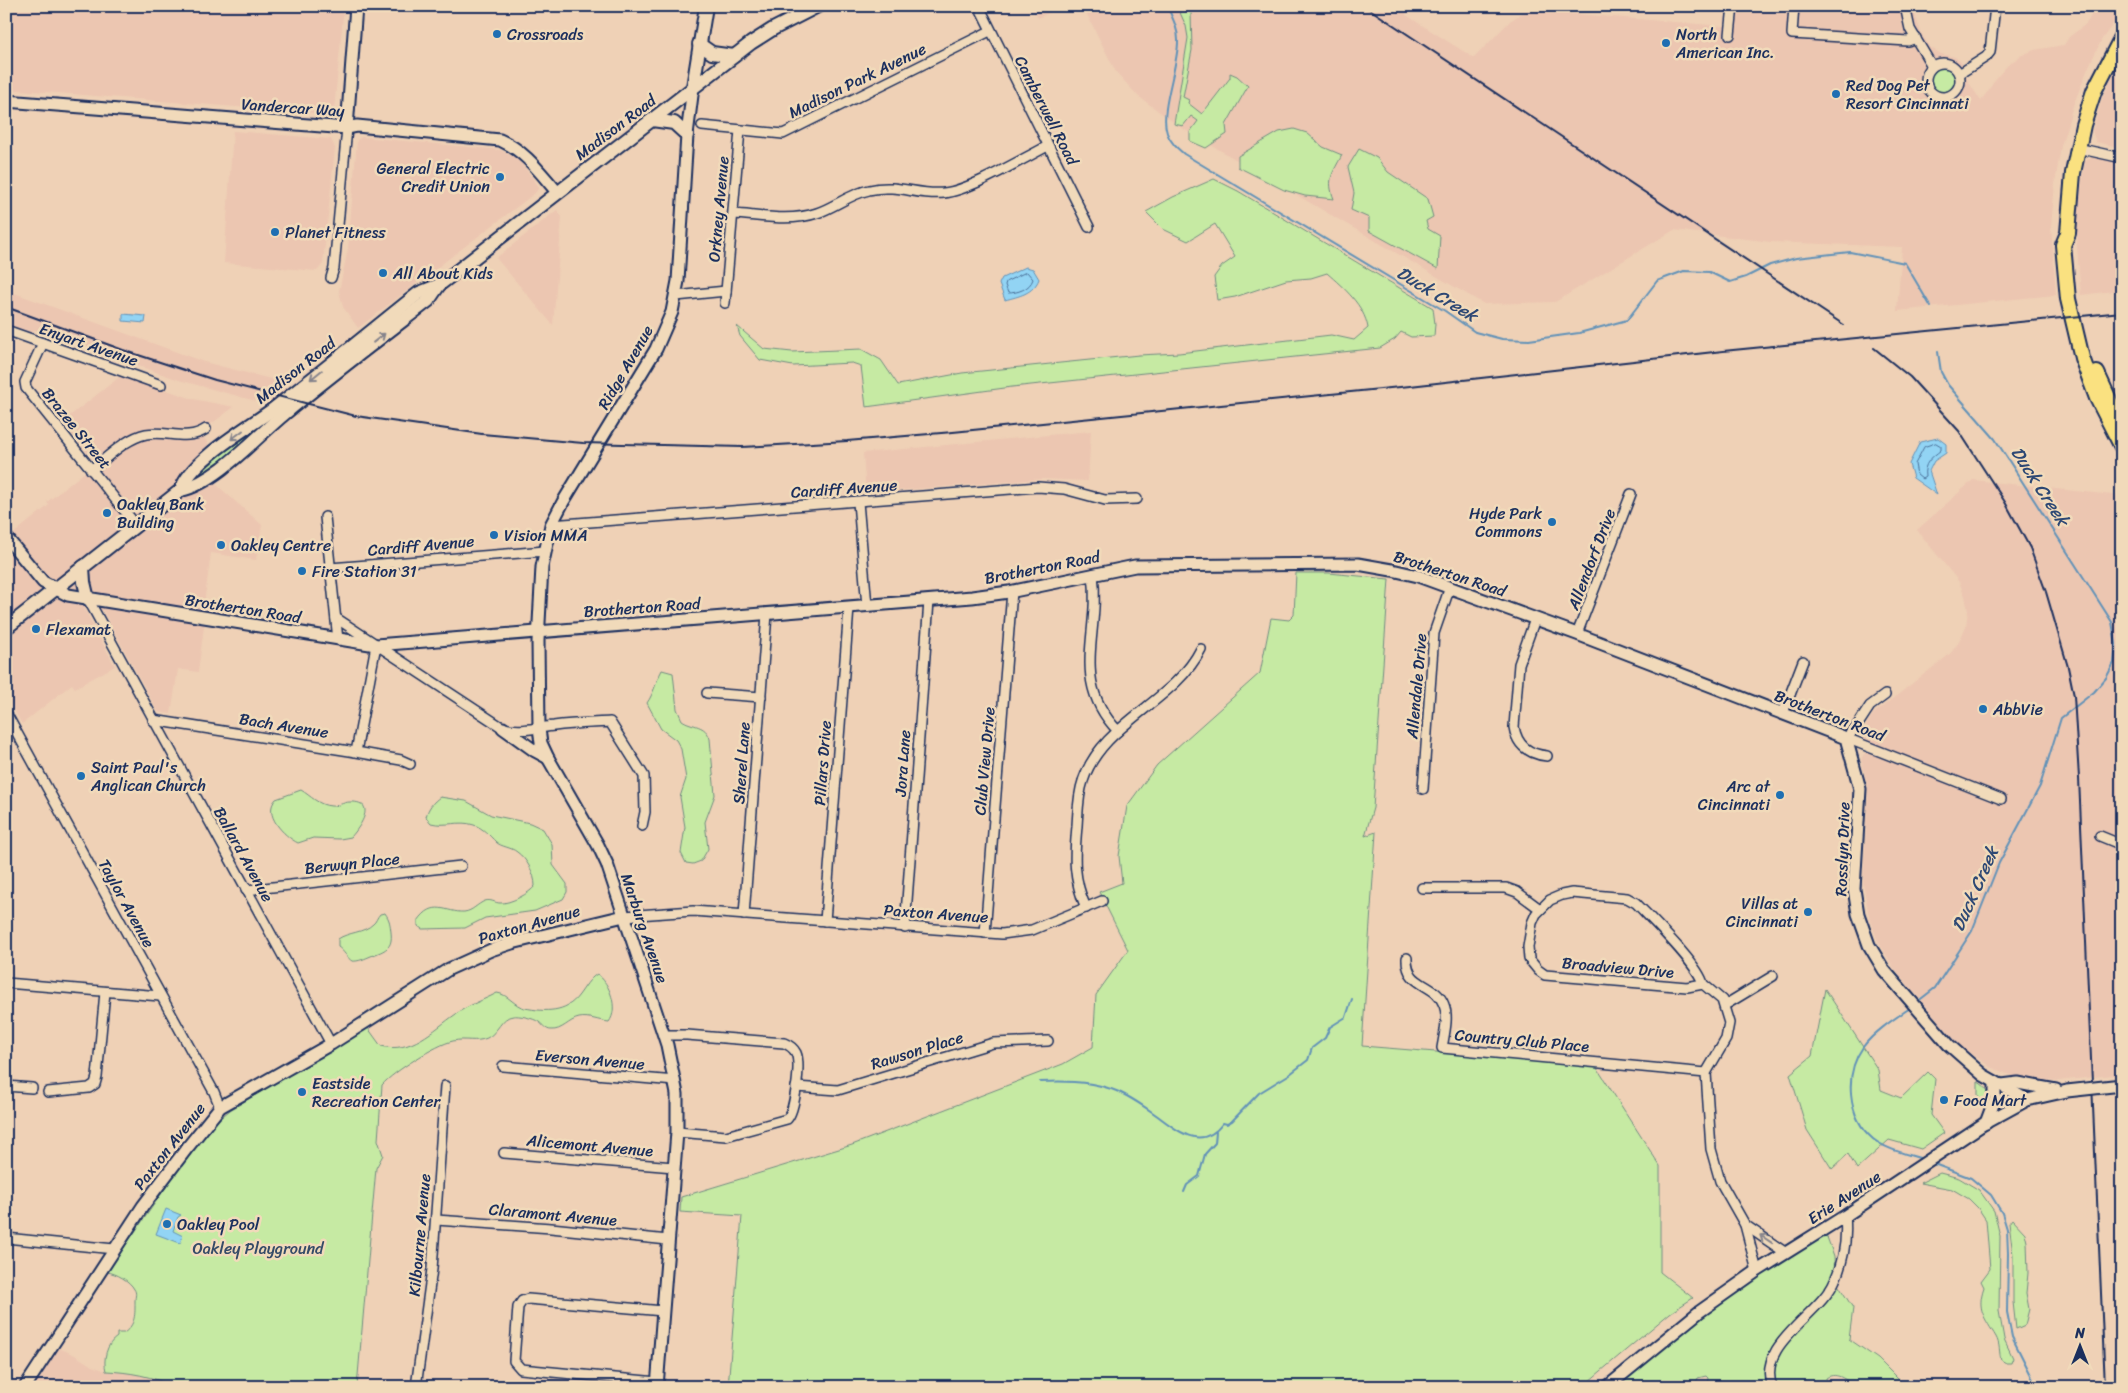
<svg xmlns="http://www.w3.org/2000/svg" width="2128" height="1393" viewBox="0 0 2128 1393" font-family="Sriracha,sans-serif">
<rect width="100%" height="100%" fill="#efd1b6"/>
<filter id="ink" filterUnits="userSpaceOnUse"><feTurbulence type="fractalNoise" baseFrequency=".02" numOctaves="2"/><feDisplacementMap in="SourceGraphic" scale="10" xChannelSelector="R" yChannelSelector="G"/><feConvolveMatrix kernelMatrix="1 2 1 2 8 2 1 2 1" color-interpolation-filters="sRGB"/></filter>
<g filter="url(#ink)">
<g fill="#ecc6b1">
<polygon points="6,6 344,6 334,110 328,114 6,89"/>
<polygon points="1032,6 1063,6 1038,18"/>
<polygon points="1083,6 1407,6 1406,15 1474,58 1510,21 1527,10 1735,27 1736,9 1787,14 1788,6 1912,6 1922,35 1930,47 1941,54 1955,57 1961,62 1965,69 1968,81 1981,101 1998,76 2008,65 2020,56 2034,50 2064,45 2069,37 2086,24 2097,6 2122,6 2122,12 2102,39 2089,66 2073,106 2061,146 2055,184 2051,226 2056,295 1897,311 1902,247 1771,242 1674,230 1555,302 1484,304 1180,127 1138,96 1116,72"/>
<polygon points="2121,59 2122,59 2122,148 2096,142 2092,131 2103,96"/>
<polygon points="233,131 331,139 335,148 323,264 317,271 224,263"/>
<polygon points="362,137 501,150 518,159 537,184 538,189 535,193 358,328 343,307 339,291 348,249 357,140"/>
<polygon points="2096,157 2122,162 2122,290 2081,295 2077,247 2078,207 2085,161 2090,158"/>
<polygon points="557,210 562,217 553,325 496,258"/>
<polygon points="6,290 204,362 287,383 284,391 267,404 179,380 35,330 29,334 6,325"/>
<polygon points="122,375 193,399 234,407 207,427 195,432 154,429 96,463 62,422"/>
<polygon points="1091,431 1088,481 1043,479 866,493 863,453"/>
<polygon points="202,434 208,444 210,475 218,486 262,525 256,560 211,553 202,618 205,619 198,672 178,669 171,714 158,712 103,611 84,608 115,666 75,688 72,684 22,724 6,697 6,551 13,546 7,539 49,505 47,502 90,468 133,443 145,437"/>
<polygon points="1973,480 2122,496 2122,1074 2058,1081 2018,1078 1990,1067 1959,1045 1907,984 1893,967 1879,943 1870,921 1863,883 1868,787 1861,759 1865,753 1873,753 1862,733 1873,714 1950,654 1959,642 1966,626 1968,611 1965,596 1959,582 1917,530"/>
<polygon points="52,1345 75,1355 92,1366 106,1371 144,1373 173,1387 25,1387"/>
</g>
<g fill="#c6eaa3" stroke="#708c80">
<polygon points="1177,6 1189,6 1191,13 1192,50 1183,97 1189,100 1188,103 1202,114 1230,78 1230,73 1237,76 1248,86 1226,125 1227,134 1206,148 1190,141 1190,132 1198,121 1191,116 1183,126 1174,124 1188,38 1186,26"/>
<circle cx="1943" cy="79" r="13"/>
<path d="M1294,129L1307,133L1323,147L1342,155C1333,173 1326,179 1334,199L1305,196L1284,190L1238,167V156L1279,132Z"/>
<polygon points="1359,149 1377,158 1388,172 1428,199 1433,217 1426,221 1428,229 1440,236 1438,269 1369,231 1369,218 1351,210 1354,193 1348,167"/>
<path d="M1214,179L1238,191L1433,308L1435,324L1434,336L1411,337L1401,332L1395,339L1380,348L1012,387L866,407L861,366L852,363L793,366L760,360L740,336L737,326L764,349L792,352L861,349L881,360L898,385L962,373L1139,355L1179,353L1331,335L1354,340L1368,328C1364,305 1344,288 1327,273L1311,278L1286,280L1235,297L1217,300L1214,277L1222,266L1235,257L1215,224L1188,241L1163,229L1146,212L1173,197Z"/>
<polygon points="256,426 259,430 245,445 190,483 205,464"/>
<polygon points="1296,573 1329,573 1389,579 1373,808 1365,836 1376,832 1362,1046 1595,1065 1660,1166 1660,1272 1693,1298 1670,1313 1582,1387 728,1387 742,1216 680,1212 681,1197 852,1145 1063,1064 1093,1047 1096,995 1128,950 1099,892 1122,883 1119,856 1127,806 1157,765 1260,673 1271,618 1289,620 1294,615"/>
<path d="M662,670L673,673L677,709L682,720C692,727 706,724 710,739L715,795L705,822L708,849L701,861L693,864L686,863L681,853L685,827L680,797L686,779L681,749L676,740L661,729L647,703C654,693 656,681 662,670Z"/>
<path d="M301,790C311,796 318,805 331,806C337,807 343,802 350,802C378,801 360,827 351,837L340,839L313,838L298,843C284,836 262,814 276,799Z"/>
<path d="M440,797L466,801L491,815L530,823L543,829L552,844L553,865L567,884V892L563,899L535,911L485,918L465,928L422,929L418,926V921C434,898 446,913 464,912C473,911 477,904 485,901C491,899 495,903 500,903C510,904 530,893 535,886C535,874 527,859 517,852C511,847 501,847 496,842C489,835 483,828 474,825C459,820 446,827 431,823L426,817C428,808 433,802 440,797Z"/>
<path d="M385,913C390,920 390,924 391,932C393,949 385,950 371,956C366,958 358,962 352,961C348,959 343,950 338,947V939C348,932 364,933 373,924C376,922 377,917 380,914Z"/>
<path d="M597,974C610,983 619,1009 609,1022C599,1021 589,1016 579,1018C569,1020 562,1031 551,1030C546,1030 543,1025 539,1022C533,1018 519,1015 513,1016C501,1017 498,1033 487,1038C476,1043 465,1038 453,1041C437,1044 393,1072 382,1085L378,1140L383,1155L376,1168L357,1387H173C154,1376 128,1372 106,1371C103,1360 106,1344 117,1337V1333H124C136,1324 135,1314 135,1301C135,1296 137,1293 134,1289C130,1281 116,1273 107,1272L173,1177L217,1121L230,1110L368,1028L381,1046C411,1054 433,1030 456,1014C468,1005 484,1000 497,993C508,994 514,1006 525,1008C545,1012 566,1013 579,995C585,987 589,979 597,974Z"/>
<polygon points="1825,989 1878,1070 1881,1090 1901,1098 1928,1072 1935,1079 1931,1115 1944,1133 1921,1149 1889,1140 1857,1169 1848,1154 1832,1169 1807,1130 1790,1074 1812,1056"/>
<path d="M1978,1082C1989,1088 1994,1098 1984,1108L1978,1095Z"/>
<path d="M1940,1173L1959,1178L1979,1190L1994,1211L2000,1236L1999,1311L2004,1339L2013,1358L2011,1363H2006L2001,1360C1999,1352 2000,1344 1996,1337C1985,1318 1976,1310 1984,1287L1981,1281L1990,1269L1986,1220L1978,1208L1969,1199L1952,1189L1920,1183Z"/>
<polygon points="2012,1219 2025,1233 2027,1242 2028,1273 2026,1293 2029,1309 2025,1325 2016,1329 2013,1302 2013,1255 2009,1223"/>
<path d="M1824,1229L1834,1256L1835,1280L1853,1308L1849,1339L1878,1359L1899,1380V1387C1891,1387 1864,1389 1858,1387C1848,1383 1838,1370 1826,1378L1827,1387H1707L1708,1378L1706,1376L1698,1378L1694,1387H1607L1615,1379Z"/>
</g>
<g fill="#92d4f4" stroke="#6292b8">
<path d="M1026,267L1033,269L1039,279C1033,294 1019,296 1005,300L999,284L1002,278Z"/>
<polygon points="123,314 146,316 145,323 123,321"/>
<polygon points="1938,438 1946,444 1946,453 1934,461 1929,471 1937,495 1913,478 1909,464 1920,442"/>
<polygon points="166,1209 181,1215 178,1217 173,1231 183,1236 180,1243 156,1234"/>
</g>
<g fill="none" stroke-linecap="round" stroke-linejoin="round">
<g stroke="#4b719a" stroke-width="1">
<path d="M1027,272L1033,279C1030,289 1017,293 1008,293L1005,285L1006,282Z"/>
<path d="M1936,443L1941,446V450C1931,458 1923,463 1925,477L1922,479L1917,475L1915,464L1924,447Z"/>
</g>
<g stroke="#6292b8" stroke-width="2">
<path d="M1167,6C1172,17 1178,28 1178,40C1179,65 1159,111 1167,133C1170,142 1177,148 1184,154L1445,311L1475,332L1502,339L1529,340L1579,333L1627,320L1657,281L1684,271L1709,272L1730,282L1746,277L1770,265L1796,258L1850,252L1905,263L1931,307"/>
<polyline points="1917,1002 1935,988 1972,931 1999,863 2040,786 2061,718 2094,692 2106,678 2114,663 2116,644 2112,622 1995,439 1948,385 1941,372 1938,352"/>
<path d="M1910,1008C1894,1019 1874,1032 1863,1047C1844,1074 1847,1117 1873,1139C1885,1149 1907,1154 1922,1159"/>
<path d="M1040,1082C1063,1081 1085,1081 1108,1088C1123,1092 1139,1103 1152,1112C1175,1128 1200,1154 1223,1123L1227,1124L1232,1121L1259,1093L1290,1074L1308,1060L1312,1048L1325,1038L1330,1027L1346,1017L1352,999"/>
<polyline points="1934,1164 1971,1178 1991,1195 2002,1213 2007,1229 2008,1253 2007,1312 2012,1337 2037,1387"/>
<polyline points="1184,1192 1187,1185 1199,1176 1205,1154 1215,1143 1216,1132"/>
</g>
<defs>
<g id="minor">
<polyline points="979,6 1089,227"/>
<polyline points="1794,6 1792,34 1908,41 1916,38"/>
<polyline points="1905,6 1910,29 1932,66"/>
<polyline points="2121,6 2122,7"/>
<polyline points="1730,35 1733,6"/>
<circle cx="1943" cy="80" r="17"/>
<polyline points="1959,74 1986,57 1990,52 1995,6"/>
<polyline points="702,126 783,134 990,31"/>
<polyline points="2077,148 2122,158"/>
<path d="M734,214C762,216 790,222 817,213C835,207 850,194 869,190C898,183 918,196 944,193C971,190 1022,159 1048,146"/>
<polyline points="331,278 334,268 347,128"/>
<polyline points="676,296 726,291"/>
<polyline points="725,303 740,130"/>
<polyline points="6,330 161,385"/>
<polyline points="43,343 25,382 26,388 136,525"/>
<path d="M91,470C107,458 126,438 146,434C167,430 187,442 206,429"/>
<polyline points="858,502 867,606"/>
<polyline points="325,517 338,640"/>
<polyline points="551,525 1038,487 1064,489 1105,500 1137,499"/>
<polyline points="330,568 545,551"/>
<path d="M1093,574C1101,634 1069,680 1118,731"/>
<polyline points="88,599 331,1044"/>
<path d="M336,618L503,728C520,732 536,728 554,726C572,723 592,723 610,722L644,776L645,812L642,826"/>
<path d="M1535,619L1519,664L1514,727C1517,746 1529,754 1547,756"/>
<polyline points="1577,634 1631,494"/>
<polyline points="707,693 761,697"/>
<polyline points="1885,695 1870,706 1855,729 1846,738 2001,799"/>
<polyline points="6,713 214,1092 220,1107"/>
<polyline points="1783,713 1803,661"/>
<polyline points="153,720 356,752 401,760 410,764"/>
<polyline points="356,752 376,645"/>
<polyline points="1423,789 1434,633 1450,587"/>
<polyline points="2100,836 2122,845"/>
<polyline points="1422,888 1506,888 1517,892 1540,909"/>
<polyline points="246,890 461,866"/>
<path d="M1086,908C1073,878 1074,858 1077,826C1078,811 1078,795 1083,781C1102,722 1174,703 1201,649"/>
<polyline points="744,915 767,614"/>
<polyline points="624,916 693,911 1002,934 1032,930 1102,901"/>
<polyline points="825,921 849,608"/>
<polyline points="905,928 929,601"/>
<polyline points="985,933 1012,591"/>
<path d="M1407,958C1406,988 1436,982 1444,1005C1449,1017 1444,1035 1442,1048L1706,1073"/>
<polyline points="6,983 160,996"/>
<path d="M1703,984C1699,965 1651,919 1636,903L1627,898L1572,893L1562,895L1550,900L1536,914L1532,923L1528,947L1529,959L1538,970L1545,975L1687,987L1703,984L1722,1000L1729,1023L1726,1039L1706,1073L1711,1149L1720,1181L1745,1225L1757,1271"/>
<polyline points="1725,1005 1773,976"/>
<path d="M664,1035H687L784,1043C789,1045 793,1047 796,1053C801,1064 795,1111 787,1119L726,1136L677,1132"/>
<polyline points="503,1066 675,1081"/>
<polyline points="6,1086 32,1088"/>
<polyline points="796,1087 838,1090 993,1043 1048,1041"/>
<polyline points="48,1092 89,1088 95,1084 97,1077 105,992"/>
<polyline points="504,1153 674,1167"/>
<polyline points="436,1220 551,1228 668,1240"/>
<polyline points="1745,1225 1786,1253"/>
<polyline points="6,1238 114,1249"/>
<polyline points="657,1382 521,1369 514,1361 518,1307 522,1301 528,1299 663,1311"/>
<polyline points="416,1387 432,1269 445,1086"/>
<path d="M1772,1387C1756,1343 1820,1316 1835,1280C1844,1260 1847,1237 1845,1216"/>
</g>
<g id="tertiary">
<path d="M6,101L347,128L357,126L500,140C525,151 539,171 557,192"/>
<polyline points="347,128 356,6"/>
<polyline points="6,537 43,582 68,595 376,645 972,597 1009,592 1135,566 1358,564 1392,570 1418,576 1577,634 1846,738 1860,789 1854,889 1858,914 1869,945 1884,970 1949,1045 1983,1075 2027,1100"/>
<polyline points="503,728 535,751 548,758"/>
<polyline points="2002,1085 2018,1083 2056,1090"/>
<polyline points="1986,1123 1995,1099 1995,1082"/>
<polyline points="25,1387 143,1206 187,1148 220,1107 331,1044 449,969 491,950 512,943 624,916"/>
<polyline points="657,1387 677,1132 677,1094 667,1045 607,864 598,845 548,758 541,743 539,729 538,641 542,567 551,525 563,502 656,349 672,312 678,281 687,135 693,87"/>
<polyline points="1607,1387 1699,1312 1757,1271 1845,1216 1985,1123 2027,1100 2067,1091"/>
</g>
<g id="secondary">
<polyline points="699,44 712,53 734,56"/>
<polyline points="693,87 706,6"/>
<polyline points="652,120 674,123 687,135"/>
<path d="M181,490C191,460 246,429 272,410C322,372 370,332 419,293L439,285L751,43L773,29L818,6"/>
<polyline points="83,567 84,582 88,599"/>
<path d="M6,628L181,490C217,482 256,437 284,414C331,375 380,338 428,301L439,285"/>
</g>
<g id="trunk">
<polyline points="2122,37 2094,91 2083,125 2073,173 2068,233 2063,245 2068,299 2082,358 2097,398 2122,447"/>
<polyline points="2097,373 2118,419"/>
</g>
</defs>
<use href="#minor" stroke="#1b2f5e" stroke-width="12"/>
<use href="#tertiary" stroke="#1b2f5e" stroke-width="15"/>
<use href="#secondary" stroke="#1b2f5e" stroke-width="16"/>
<use href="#trunk" stroke="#1b2f5e" stroke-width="18"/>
<use href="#minor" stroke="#f1daba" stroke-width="9"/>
<use href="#tertiary" stroke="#f1daba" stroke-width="11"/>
<use href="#secondary" stroke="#f1daba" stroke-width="12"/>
<use href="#trunk" stroke="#fae180" stroke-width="14"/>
<g stroke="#1b2f5e" stroke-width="2">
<polyline points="1365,6 1844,325"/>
<polyline points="6,307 123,350 215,380 356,416 482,434 583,443 742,447 847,441 953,432 1410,386 1723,351 2122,312"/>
<polyline points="1874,348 1910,377 1959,431 2005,502 2030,548 2046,592 2068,667 2074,696 2079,778 2105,1387"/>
</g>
<defs>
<polyline id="tertiary-bridge" points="2067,1091 2122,1085"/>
</defs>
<use href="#tertiary-bridge" stroke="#1b2f5e" stroke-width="15" stroke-linecap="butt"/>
<use href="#tertiary-bridge" stroke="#f1daba" stroke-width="11"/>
</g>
<defs><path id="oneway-shaft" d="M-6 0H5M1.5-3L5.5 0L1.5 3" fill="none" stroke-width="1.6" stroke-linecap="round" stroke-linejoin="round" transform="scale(1.25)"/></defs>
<g stroke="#86848c">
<use href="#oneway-shaft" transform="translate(379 338) rotate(-38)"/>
<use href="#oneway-shaft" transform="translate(316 375) rotate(141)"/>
<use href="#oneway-shaft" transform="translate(237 435) rotate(143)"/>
<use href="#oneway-shaft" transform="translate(1766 1239) rotate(-146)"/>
</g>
</g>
<g fill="#1f6fb2" stroke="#f1daba" stroke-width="2">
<circle cx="497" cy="34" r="5"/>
<circle cx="1666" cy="43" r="5"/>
<circle cx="1836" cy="94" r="5"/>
<circle cx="500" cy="177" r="5"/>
<circle cx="275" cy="232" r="5"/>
<circle cx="383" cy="273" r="5"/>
<circle cx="107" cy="513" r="5"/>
<circle cx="1552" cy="522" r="5"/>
<circle cx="494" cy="535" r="5"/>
<circle cx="221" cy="545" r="5"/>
<circle cx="302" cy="571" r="5"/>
<circle cx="36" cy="629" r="5"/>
<circle cx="1983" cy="709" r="5"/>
<circle cx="81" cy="776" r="5"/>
<circle cx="1780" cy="795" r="5"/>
<circle cx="1808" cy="912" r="5"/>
<circle cx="302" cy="1092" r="5"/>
<circle cx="1944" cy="1100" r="5"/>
<circle cx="167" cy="1224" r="5"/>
</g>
<g text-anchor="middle" stroke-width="5" stroke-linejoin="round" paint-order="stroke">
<g font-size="16" fill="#1b2f5e" stroke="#f1daba" text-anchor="start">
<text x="507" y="40">Crossroads</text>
<text x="1676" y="40">North<tspan x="1676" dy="18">American Inc.</tspan></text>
<text x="1846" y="91">Red Dog Pet<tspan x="1846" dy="18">Resort Cincinnati</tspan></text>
<text x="490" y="174" text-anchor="end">General Electric<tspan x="490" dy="18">Credit Union</tspan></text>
<text x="285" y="238">Planet Fitness</text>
<text x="393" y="279">All About Kids</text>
<text x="117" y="510">Oakley Bank<tspan x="117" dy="18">Building</tspan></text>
<text x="1542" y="519" text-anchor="end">Hyde Park<tspan x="1542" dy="18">Commons</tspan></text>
<text x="504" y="541">Vision MMA</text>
<text x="231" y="551">Oakley Centre</text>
<text x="312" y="577">Fire Station 31</text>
<text x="46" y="635">Flexamat</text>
<text x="1993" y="715">AbbVie</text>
<text x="91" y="773">Saint Paul's<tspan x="91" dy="18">Anglican Church</tspan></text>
<text x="1770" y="792" text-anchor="end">Arc at<tspan x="1770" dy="18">Cincinnati</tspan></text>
<text x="1798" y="909" text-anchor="end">Villas at<tspan x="1798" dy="18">Cincinnati</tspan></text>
<text x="312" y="1089">Eastside<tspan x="312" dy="18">Recreation Center</tspan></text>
<text x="1954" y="1106">Food Mart</text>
<text x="177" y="1230">Oakley Pool</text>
</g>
<g font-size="16" fill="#1b2f5e" stroke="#f1daba">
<text transform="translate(857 80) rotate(-26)" y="6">Madison Park Avenue</text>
<text transform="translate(293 107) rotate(4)" y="6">Vandercar Way</text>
<text transform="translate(1047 110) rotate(63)" y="6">Camberwell Road</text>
<text transform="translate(615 127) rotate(-37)" y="6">Madison Road</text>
<text transform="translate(718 209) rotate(-85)" y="6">Orkney Avenue</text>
<text transform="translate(89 344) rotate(19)" y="6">Enyart Avenue</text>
<text transform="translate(625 367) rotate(-60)" y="6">Ridge Avenue</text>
<text transform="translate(295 370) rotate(-38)" y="6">Madison Road</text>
<text transform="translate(77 428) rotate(51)" y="6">Brazee Street</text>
<text transform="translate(844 488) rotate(-4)" y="6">Cardiff Avenue</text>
<text transform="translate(421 545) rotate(-5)" y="6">Cardiff Avenue</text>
<text transform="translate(1591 559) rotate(-69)" y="6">Allendorf Drive</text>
<text transform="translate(1042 567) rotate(-11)" y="6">Brotherton Road</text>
<text transform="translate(1450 573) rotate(18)" y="6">Brotherton Road</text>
<text transform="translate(642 607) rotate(-4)" y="6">Brotherton Road</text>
<text transform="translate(243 608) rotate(9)" y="6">Brotherton Road</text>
<text transform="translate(1416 686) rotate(-85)" y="6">Allendale Drive</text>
<text transform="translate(1830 715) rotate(21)" y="6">Brotherton Road</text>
<text transform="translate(284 725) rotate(9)" y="6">Bach Avenue</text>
<text transform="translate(984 761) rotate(-85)" y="6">Club View Drive</text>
<text transform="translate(741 763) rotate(-86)" y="6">Sherel Lane</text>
<text transform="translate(822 763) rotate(-86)" y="6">Pillars Drive</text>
<text transform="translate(902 763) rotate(-86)" y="6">Jora Lane</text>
<text transform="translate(1842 849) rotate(-88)" y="6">Rosslyn Drive</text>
<text transform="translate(244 854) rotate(61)" y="6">Ballard Avenue</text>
<text transform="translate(352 863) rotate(-6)" y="6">Berwyn Place</text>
<text transform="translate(127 903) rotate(61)" y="6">Taylor Avenue</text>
<text transform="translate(936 913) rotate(4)" y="6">Paxton Avenue</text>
<text transform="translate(529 924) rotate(-16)" y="6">Paxton Avenue</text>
<text transform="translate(645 928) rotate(71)" y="6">Marburg Avenue</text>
<text transform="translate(1618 967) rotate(5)" y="6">Broadview Drive</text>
<text transform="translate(1522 1040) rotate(5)" y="6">Country Club Place</text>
<text transform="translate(917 1050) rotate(-17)" y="6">Rawson Place</text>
<text transform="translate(590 1059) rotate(5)" y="6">Everson Avenue</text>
<text transform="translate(590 1145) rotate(5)" y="6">Alicemont Avenue</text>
<text transform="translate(169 1146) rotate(-52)" y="6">Paxton Avenue</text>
<text transform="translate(1844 1197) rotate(-33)" y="6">Erie Avenue</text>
<text transform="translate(553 1214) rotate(5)" y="6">Claramont Avenue</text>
<text transform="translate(419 1235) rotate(-85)" y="6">Kilbourne Avenue</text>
</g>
<g font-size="16" fill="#354b68" stroke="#f1daba">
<text x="258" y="1254">Oakley Playground</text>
</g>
<g font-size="18" font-style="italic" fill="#2d4874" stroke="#f1daba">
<text transform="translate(1437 294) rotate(31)" y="6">Duck Creek</text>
<text transform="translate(2040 486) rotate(57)" y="6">Duck Creek</text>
<text transform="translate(1975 889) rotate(-66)" y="6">Duck Creek</text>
</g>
</g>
<rect width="2128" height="1393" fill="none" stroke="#f1daba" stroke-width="25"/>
<rect x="12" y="12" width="2103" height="1368" fill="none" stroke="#1b2f5e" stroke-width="2" filter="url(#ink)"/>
<g transform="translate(2080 1346)" stroke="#f1daba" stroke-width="4" paint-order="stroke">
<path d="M0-4L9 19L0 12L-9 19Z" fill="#1b2f5e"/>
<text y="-8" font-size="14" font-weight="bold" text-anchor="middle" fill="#1b2f5e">N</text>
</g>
</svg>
